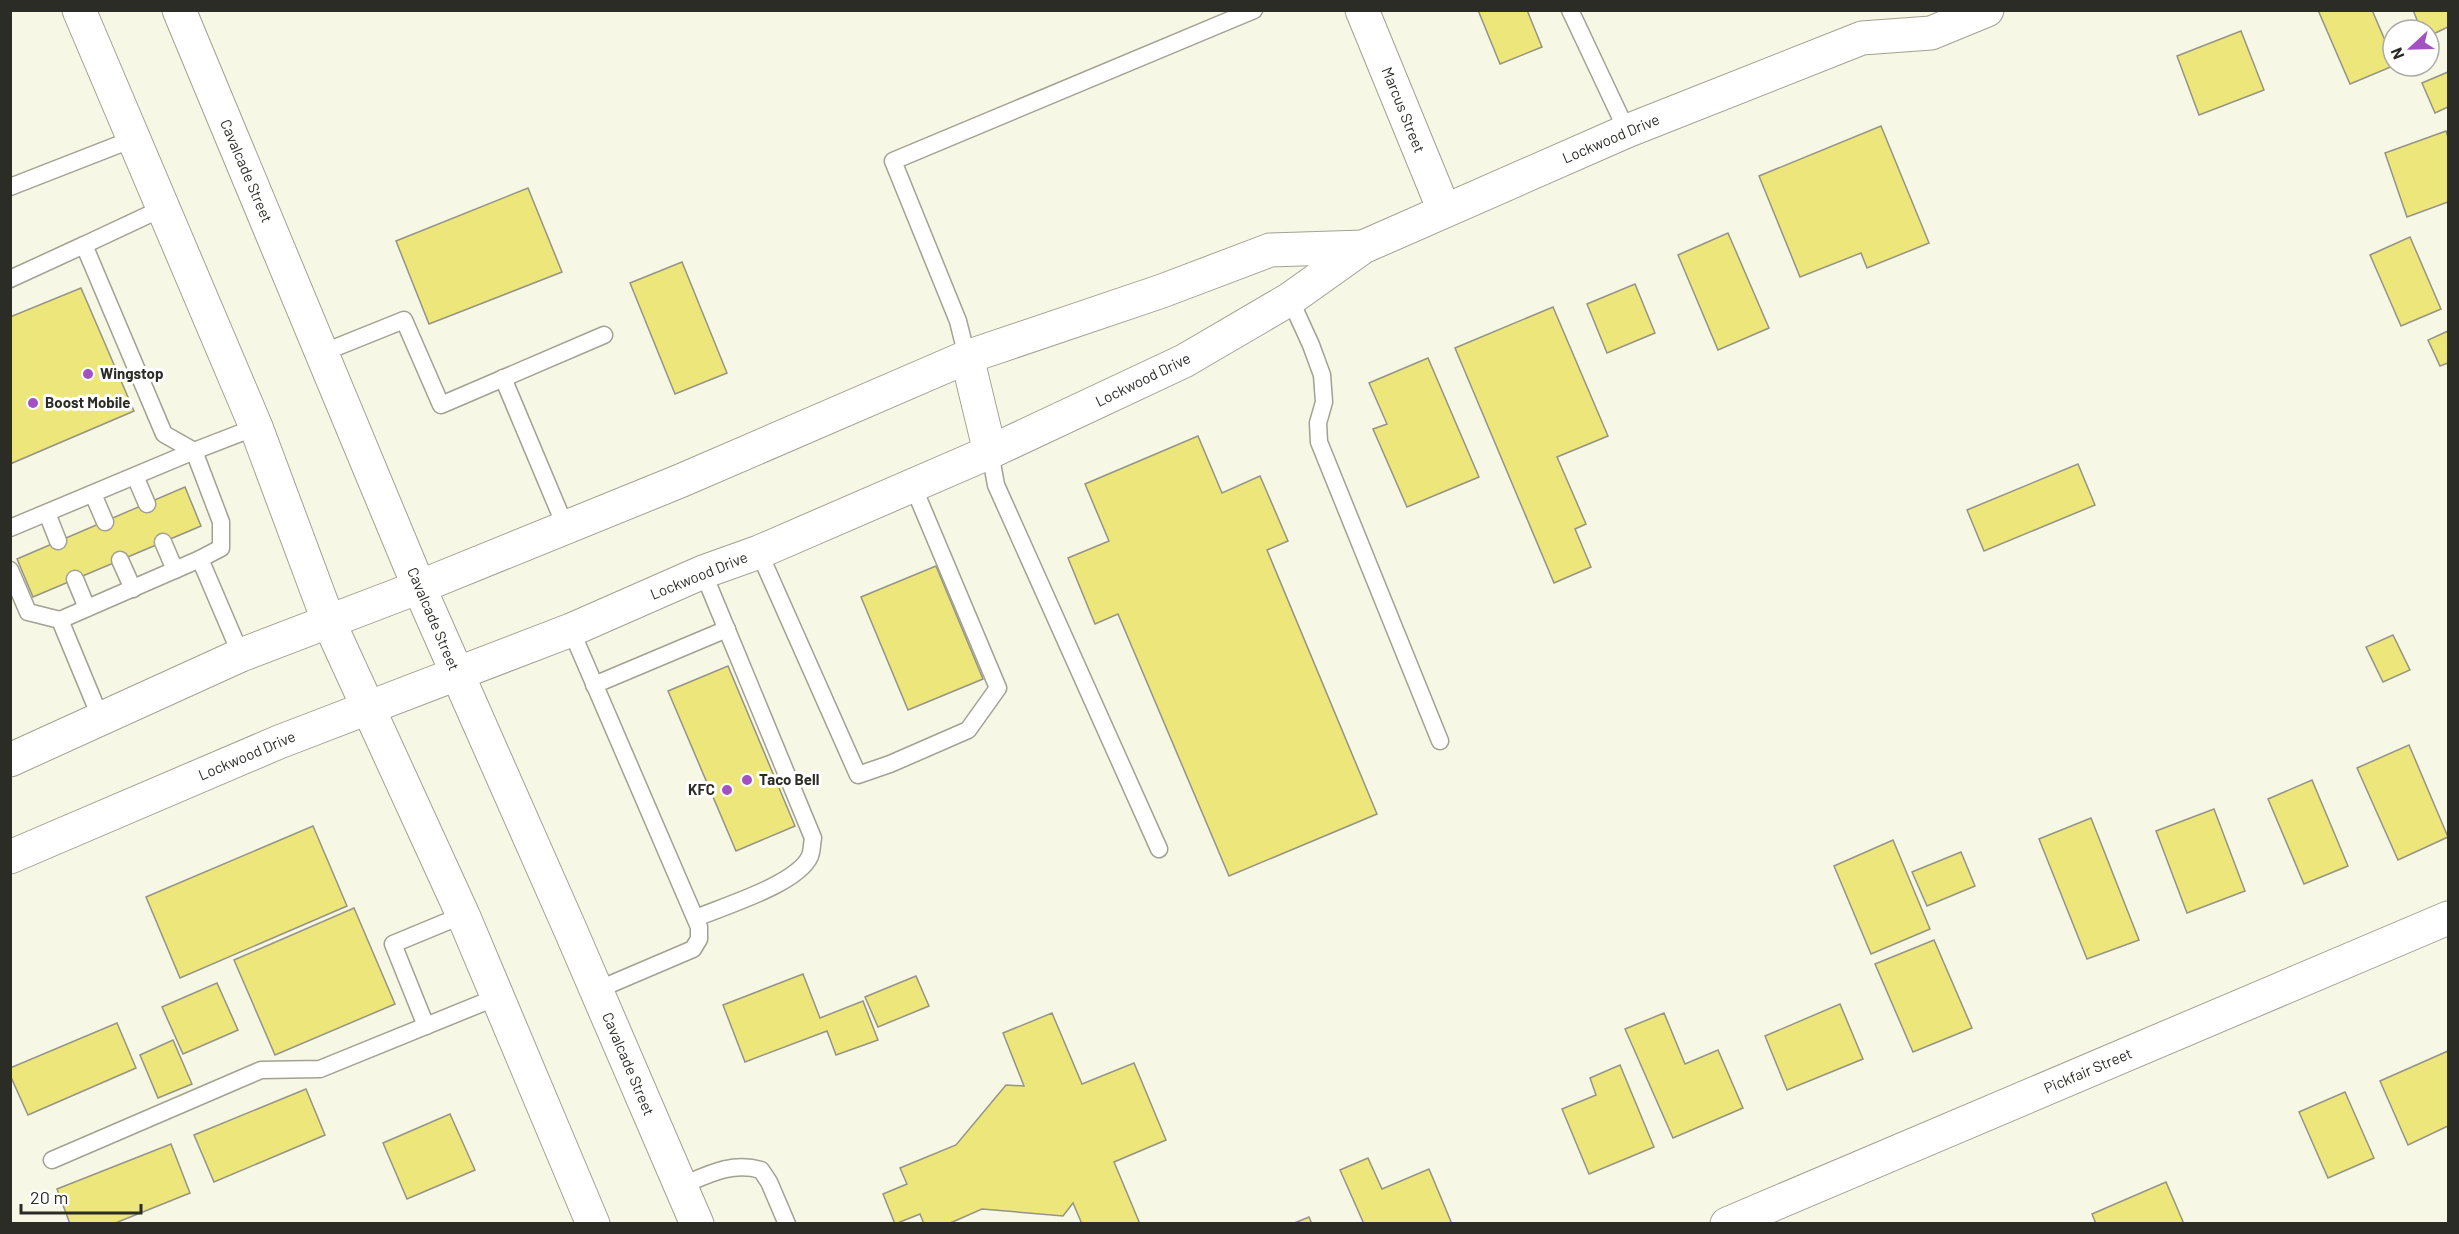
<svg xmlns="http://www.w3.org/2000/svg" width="2459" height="1234" viewBox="0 0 2459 1234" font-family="Barlow,sans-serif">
<rect width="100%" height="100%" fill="#f7f7e6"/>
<g fill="#ede67b" stroke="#959485" stroke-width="1.5">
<polygon points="1478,10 1527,10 1542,47 1500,64"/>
<polygon points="2318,10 2372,10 2393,59 2393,66 2350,84"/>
<polygon points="2413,10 2448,10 2448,27 2429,36 2429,30 2421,30"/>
<polygon points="2241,31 2264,90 2199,115 2177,56"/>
<polygon points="2448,72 2448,107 2435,113 2422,83"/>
<polygon points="1881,126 1929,243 1867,268 1861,253 1800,277 1759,176"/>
<polygon points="2446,131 2448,137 2448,202 2407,217 2385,153"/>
<polygon points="528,188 562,272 429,324 396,241"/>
<polygon points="1728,233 1769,328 1718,350 1678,255"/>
<polygon points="2410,237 2441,309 2401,326 2370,255"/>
<polygon points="682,262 727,373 675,394 630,283"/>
<polygon points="1635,284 1655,333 1607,353 1587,304"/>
<polygon points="81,288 134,411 10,464 10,317"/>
<polygon points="1553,307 1608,436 1557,457 1586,524 1575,529 1591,567 1554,583 1455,348"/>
<polygon points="2448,331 2448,363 2440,366 2428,340"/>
<polygon points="1428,358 1479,477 1407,507 1373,429 1387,424 1369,383"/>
<polygon points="1198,436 1222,493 1260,476 1288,541 1267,550 1377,814 1229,876 1118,614 1095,624 1068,558 1109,541 1085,484"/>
<polygon points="2078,464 2095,505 1984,551 1967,510"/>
<polygon points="185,487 201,526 33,597 17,559"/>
<polygon points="936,566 983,679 908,710 861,597"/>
<polygon points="2393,635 2410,670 2383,682 2366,647"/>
<polygon points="728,666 795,826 736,851 668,691"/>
<polygon points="2409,745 2448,837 2398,860 2357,768"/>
<polygon points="2312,780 2348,866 2304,884 2268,799"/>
<polygon points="2214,809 2245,891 2187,913 2156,831"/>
<polygon points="2091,818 2139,940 2087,959 2039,839"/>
<polygon points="313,826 347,906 180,978 146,897"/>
<polygon points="1893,840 1930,929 1871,954 1834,866"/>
<polygon points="1961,852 1975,886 1927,906 1912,872"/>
<polygon points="354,908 395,1004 275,1055 234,960"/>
<polygon points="1934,940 1972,1028 1913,1052 1875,964"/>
<polygon points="803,974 820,1018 863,1001 878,1040 836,1055 827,1031 745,1062 723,1005"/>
<polygon points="916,976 929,1006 878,1027 865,997"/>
<polygon points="217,983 238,1030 183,1054 162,1007"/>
<polygon points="1840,1004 1863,1059 1787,1090 1765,1036"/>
<polygon points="1052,1013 1082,1084 1134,1063 1166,1140 1114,1162 1140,1224 1082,1224 1073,1203 1063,1216 982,1209 948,1224 924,1224 920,1214 895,1224 883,1194 907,1184 900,1168 956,1145 1006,1085 1024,1086 1003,1033"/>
<polygon points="1664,1013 1685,1064 1718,1050 1743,1108 1673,1138 1625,1029"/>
<polygon points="117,1023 136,1068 28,1115 10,1075 10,1068"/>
<polygon points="173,1040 192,1084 158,1098 140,1055"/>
<polygon points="2448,1051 2448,1126 2408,1145 2380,1081"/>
<polygon points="1620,1065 1654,1147 1589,1174 1562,1109 1596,1095 1590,1078"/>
<polygon points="306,1089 325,1135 214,1182 194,1135"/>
<polygon points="2345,1092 2374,1158 2328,1178 2299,1112"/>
<polygon points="450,1114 475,1170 407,1199 383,1143"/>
<polygon points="171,1144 190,1193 113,1224 70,1224 57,1189"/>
<polygon points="1368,1158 1382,1189 1429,1169 1452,1224 1364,1224 1340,1170"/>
<polygon points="2166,1182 2184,1224 2096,1224 2092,1214"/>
<polygon points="1309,1217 1312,1224 1292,1224"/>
</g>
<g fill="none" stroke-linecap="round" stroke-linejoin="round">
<defs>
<g id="service">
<polyline points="1570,10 1627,131"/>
<polyline points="10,187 133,139"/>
<polyline points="163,208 84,245 164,434 194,451 256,427"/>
<polyline points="10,279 84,245"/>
<polyline points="1290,299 1311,345 1322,375 1324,402 1318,423 1319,442 1440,741"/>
<polyline points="322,353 404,320 441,405 604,335"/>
<polyline points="967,357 958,321 893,161 1254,10"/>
<polyline points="503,378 566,528"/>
<polyline points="990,452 996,485 1159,849"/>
<polyline points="135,476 147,504"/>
<polyline points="93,494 105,522"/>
<polyline points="47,513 58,541"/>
<polyline points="10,528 194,451 221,522 221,548 200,559"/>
<polyline points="163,542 175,570"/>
<polyline points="759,552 858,775 890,764 968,730 998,688 913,486"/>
<polyline points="120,560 133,589"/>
<polyline points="10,570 28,612 60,620"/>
<polyline points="75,579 87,608"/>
<polyline points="571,630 699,927 699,939 693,949 597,990"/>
<polyline points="594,685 727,629"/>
<polyline points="101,719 60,620 200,559 241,655"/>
<path d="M696,918C724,906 798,884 810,856C812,851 812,843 813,838L703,572"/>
<polyline points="426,1026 393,944 463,915"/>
<polyline points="52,1160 261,1070 320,1069 497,997"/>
<path d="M681,1186C707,1175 732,1161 761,1170L769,1182L787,1224"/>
</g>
<g id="minor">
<polyline points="1362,10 1444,210"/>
<polyline points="1727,1224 2448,918"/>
</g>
<g id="secondary">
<polyline points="79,10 256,427 328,620 463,915 593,1224"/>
<polyline points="179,10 419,587 570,929 697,1224"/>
<polyline points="967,357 990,452"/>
<polyline points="10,760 241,655 419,587 680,481 967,357 1162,291 1270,250 1363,247"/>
<polyline points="10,857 279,742 571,630 703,572 759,552 990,452 1184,361 1290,299 1363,247 1627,131 1862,38 1931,33 1987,10"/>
</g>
</defs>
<use href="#service" stroke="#a2a192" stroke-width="19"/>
<use href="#minor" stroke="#a2a192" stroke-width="35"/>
<use href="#secondary" stroke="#a2a192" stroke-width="35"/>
<use href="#service" stroke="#fff" stroke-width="16"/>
<use href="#minor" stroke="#fff" stroke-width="33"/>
<use href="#secondary" stroke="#fff" stroke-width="33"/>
</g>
<g fill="#a251c2" stroke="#fff" stroke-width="2">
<circle cx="88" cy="374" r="6"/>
<circle cx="33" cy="403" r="6"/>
<circle cx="747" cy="780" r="6"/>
<circle cx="727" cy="790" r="6"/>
</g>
<g text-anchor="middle" stroke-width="6" stroke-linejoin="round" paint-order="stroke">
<g font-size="15" fill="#2c2c26" stroke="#fff">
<text transform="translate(1403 110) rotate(68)" y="5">Marcus Street</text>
<text transform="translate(1611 139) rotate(-23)" y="5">Lockwood Drive</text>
<text transform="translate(246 171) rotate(67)" y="5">Cavalcade Street</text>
<text transform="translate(1143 380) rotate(-26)" y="5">Lockwood Drive</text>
<text transform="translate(699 576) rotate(-22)" y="5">Lockwood Drive</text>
<text transform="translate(433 619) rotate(67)" y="5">Cavalcade Street</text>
<text transform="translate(247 756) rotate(-23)" y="5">Lockwood Drive</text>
<text transform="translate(628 1064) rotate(67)" y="5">Cavalcade Street</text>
<text transform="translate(2088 1071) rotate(-23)" y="5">Pickfair Street</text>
</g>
<g font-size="15" font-weight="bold" fill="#2c2c26" stroke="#fff" text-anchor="start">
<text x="100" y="379">Wingstop</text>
<text x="45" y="408">Boost Mobile</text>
<text x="759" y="785">Taco Bell</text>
<text x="715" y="795" text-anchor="end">KFC</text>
</g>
</g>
<rect width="2459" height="1234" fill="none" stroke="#2c2c26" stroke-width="24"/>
<g transform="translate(2411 48) rotate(248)"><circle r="28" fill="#ffffff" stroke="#ababa8" stroke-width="1.5"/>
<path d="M0-4.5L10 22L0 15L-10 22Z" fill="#a251c2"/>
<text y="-9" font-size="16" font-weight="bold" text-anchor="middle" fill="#2c2c26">N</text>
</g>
<path d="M21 1204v9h120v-9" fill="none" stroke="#2c2c26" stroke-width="3"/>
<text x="30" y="1204" font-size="18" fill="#2c2c26" stroke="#ffffff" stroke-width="4.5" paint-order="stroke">20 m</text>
</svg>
